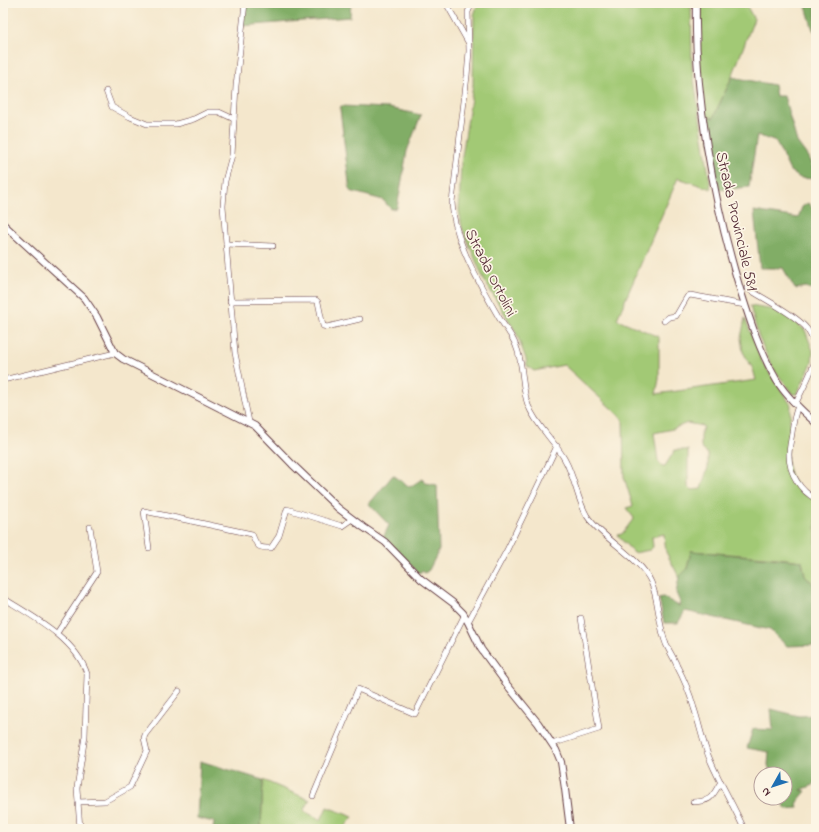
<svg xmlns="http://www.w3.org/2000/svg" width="819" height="832" viewBox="0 0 819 832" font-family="'Indie Flower',sans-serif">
<rect width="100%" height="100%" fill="#fcf5e5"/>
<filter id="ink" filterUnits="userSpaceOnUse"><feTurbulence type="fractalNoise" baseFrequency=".025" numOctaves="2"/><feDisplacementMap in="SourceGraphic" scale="8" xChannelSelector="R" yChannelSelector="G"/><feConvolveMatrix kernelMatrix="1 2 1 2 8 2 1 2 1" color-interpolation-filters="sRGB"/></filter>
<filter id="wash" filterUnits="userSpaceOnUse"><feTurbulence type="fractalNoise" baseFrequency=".012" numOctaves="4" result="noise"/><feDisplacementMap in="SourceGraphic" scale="16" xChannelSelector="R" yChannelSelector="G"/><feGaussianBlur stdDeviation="0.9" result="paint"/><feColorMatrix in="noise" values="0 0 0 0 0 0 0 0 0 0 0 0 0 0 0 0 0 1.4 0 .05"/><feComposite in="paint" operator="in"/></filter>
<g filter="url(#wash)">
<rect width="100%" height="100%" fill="#f4e7cc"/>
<g fill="#a2c974" stroke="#767450" fill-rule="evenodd">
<path d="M478,3H691L692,67L711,189L678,178L617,319L659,337V379L656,394L756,380L753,369L743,352L741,338L745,318L761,360L791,405L787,463L791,477L801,492L816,501V587L805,575L802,561L779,558L691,551L687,569L679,577L666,552L664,534L652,537L653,547L650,550L634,553L617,535L622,534L634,518L626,508L633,506L624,477L623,419L564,365L534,371L527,366L526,359L516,332L484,280L462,228L459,210L461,163L473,85L474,15ZM687,423L702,426L704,427L701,432V448L708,454V467L701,489L691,490L688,487V450H675L665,466H662L658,461L654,433L673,429Z"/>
<polygon points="699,3 745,3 754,19 732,77 713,118 706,116 698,58"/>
<polygon points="750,306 782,311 805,330 813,351 812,363 797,394 793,394 773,368 759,338"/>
<polygon points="263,780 310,800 304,811 321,820 327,807 353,817 343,829 261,829"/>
</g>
<g fill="#81ad66" stroke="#666648">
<polygon points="247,3 351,3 350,17 242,26"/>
<polygon points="805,3 816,3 816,33 813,30"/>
<polygon points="732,77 774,85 776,96 784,96 797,142 808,157 816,176 816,179 800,178 790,171 776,142 757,135 749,187 718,190 706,116 713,118"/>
<polygon points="341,106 389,108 421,115 407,151 397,208 391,209 383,200 350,191 340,109"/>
<polygon points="808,203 816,212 816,292 806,287 795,289 783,268 760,268 754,211 798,218 802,207"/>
<polygon points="393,475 410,487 422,479 426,483 437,485 439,550 429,570 425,573 422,571 420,574 383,538 389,525 369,504"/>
<polygon points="691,551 803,561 802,562 805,575 816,587 816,645 787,646 770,630 685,611 678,623 664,623 659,598 663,597 679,606 680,602 676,593 679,577 687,569"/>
<polygon points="771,709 799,716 815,715 816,718 816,784 801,790 806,791 797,802 798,808 786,809 781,798 785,798 785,774 771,774 768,765 769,752 747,748 753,729 773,730"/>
<polygon points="200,761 263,780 261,829 213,829 214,822 197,818"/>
</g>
</g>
<g filter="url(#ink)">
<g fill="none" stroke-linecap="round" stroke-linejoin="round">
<defs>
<g id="minor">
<polyline points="245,3 236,86 232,155 225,181 223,206 235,353 249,422"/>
<polyline points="446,3 468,42"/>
<path d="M472,3L468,12L469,51L467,76L452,202C454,241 479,283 498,316C504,326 512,335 516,346C524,365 521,386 528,405C536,426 555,441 565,460C575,478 577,499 587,516C602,539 640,557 651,582C659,600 658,624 666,644C669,651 674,658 677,666C684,679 690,694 694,708C700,726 703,745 711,762C721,785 734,806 744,829"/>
<polyline points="106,91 112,107 130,117 147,124 176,124 194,119 208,112 219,112 234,119"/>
<polyline points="226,244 273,246"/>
<path d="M747,288C762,298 798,316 807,329C812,336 816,347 816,355C815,367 801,392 796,403"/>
<polyline points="230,301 316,300 318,302 323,326 327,327 360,319"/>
<polyline points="664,321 669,317 676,316 687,297 690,295 745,305"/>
<polyline points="3,380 115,353"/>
<path d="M798,406C794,415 793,424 792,433C791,440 789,448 789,455C789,473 800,491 816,499"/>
<path d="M149,548L144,511L252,534C257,547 258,548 271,548L279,536L287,509L342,526L352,519"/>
<path d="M3,598C32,616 76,639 87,674L85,736L77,788L80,829"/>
<polyline points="468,622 507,550 557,446"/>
<polyline points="57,633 97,572 90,527"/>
<polyline points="552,744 599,729 581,618"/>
<polyline points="313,796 358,689 415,714 464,616"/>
<polyline points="78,802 105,801 130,787 147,751 144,738 145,735 179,691"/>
<path d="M693,802C713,801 711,797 721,782"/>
</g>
<g id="major">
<path d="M696,3C694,96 713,200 740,289C750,321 760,352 777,381C787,397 802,411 816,423"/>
<polyline points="3,224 84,298 97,317 115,353 123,359 145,370 255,426 292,464 338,508 363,527 385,542 421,579 453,603 463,613 468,622 481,649 508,686 538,723 556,750 561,762 565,789 570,829"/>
</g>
</defs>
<use href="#minor" stroke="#643d43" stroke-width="6"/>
<use href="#major" stroke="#643d43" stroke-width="8"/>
<use href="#minor" stroke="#fff" stroke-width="5"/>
<use href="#major" stroke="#fff" stroke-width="6"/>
</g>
</g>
<g text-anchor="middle" stroke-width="3.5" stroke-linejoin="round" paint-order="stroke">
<g font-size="16" fill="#4a1f2b" stroke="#fcf5e5">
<text transform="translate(738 221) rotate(77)" y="6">Strada Provinciale 581</text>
<text transform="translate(492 272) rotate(63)" y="6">Strada Ortolini</text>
</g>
</g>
<rect width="819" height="832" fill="none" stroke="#fcf5e5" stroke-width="16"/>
<g transform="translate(773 786) rotate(231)"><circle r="19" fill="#fcf5e5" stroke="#b59f9b"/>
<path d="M0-3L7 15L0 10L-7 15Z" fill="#1f6fb2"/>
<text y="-6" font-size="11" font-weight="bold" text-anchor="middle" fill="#4a1f2b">N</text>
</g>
</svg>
